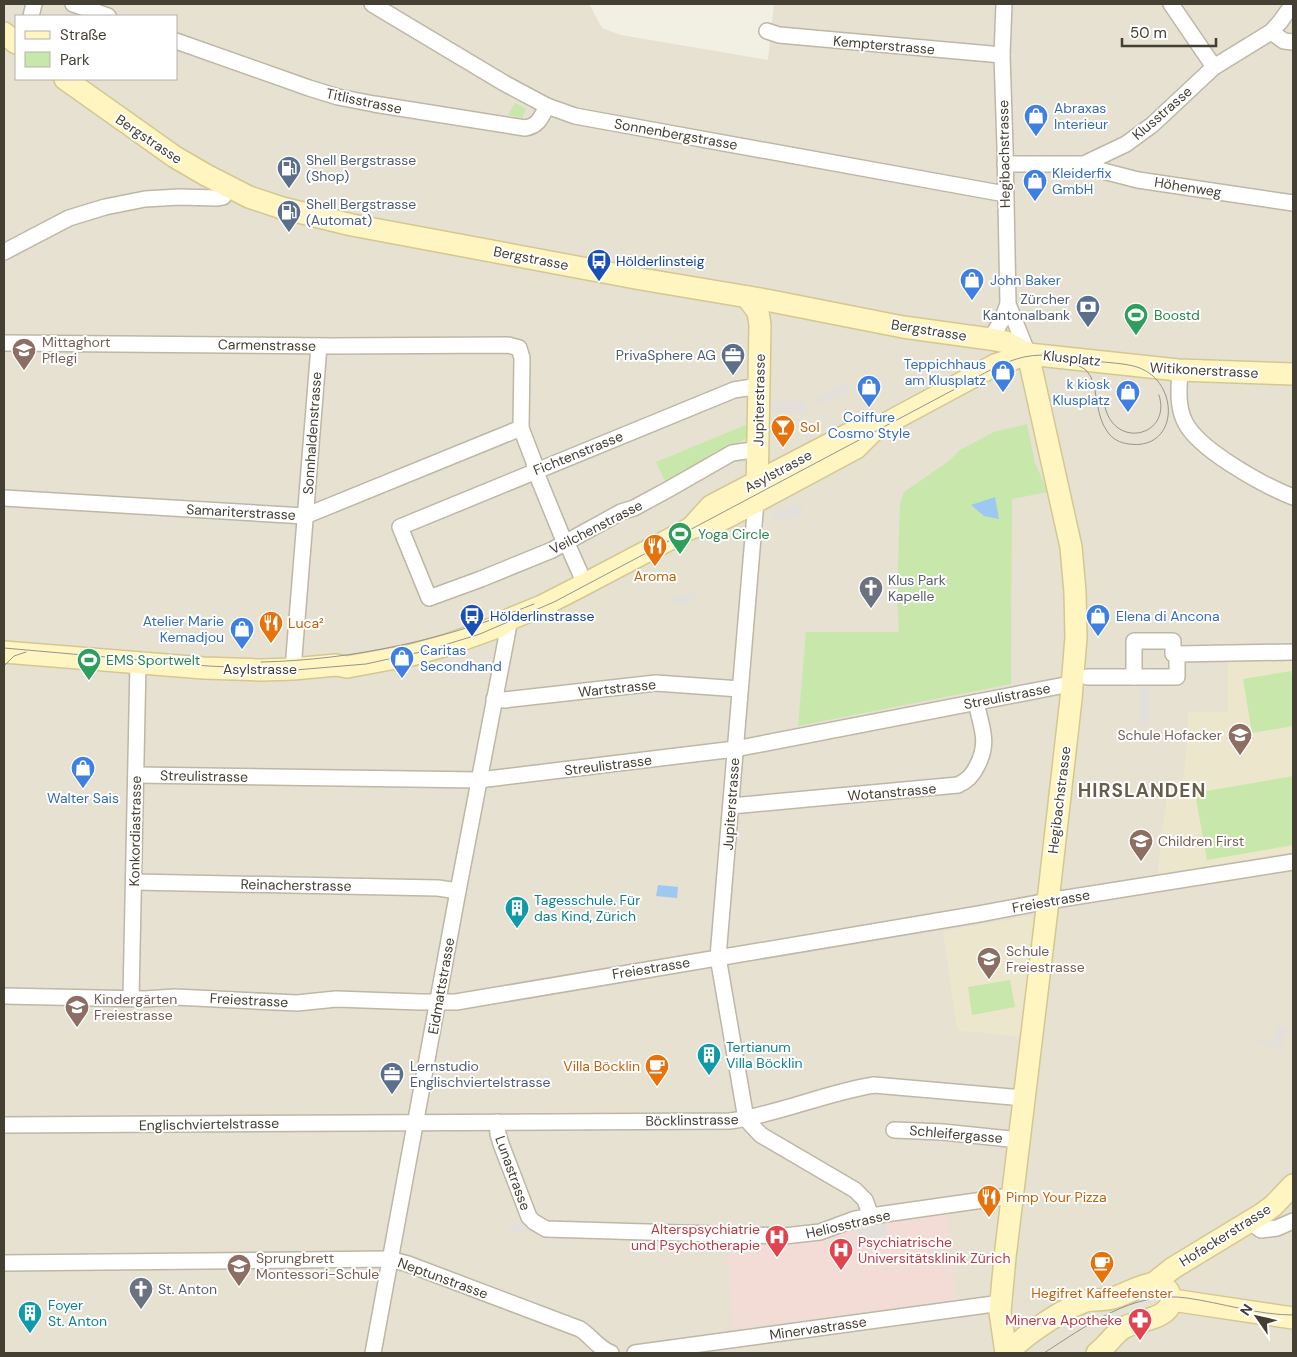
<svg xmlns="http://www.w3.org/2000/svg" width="1297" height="1357" viewBox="0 0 1297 1357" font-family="'DM Sans',sans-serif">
<rect width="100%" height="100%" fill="#f2efe3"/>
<path fill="#e6e1d1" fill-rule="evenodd" d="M4,4H589L602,28L621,35L768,60L774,4H1293V1353H4ZM16,16H176V79H16Z"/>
<g fill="#ece6cd">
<polygon points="1228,660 1293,660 1293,852 1158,874 1161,838 1170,780 1183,781 1188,733 1188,712 1228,712"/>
<polygon points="1030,916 1035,922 1020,1037 957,1030 943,931"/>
</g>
<polygon fill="#f4dcd6" points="946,1213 957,1300 733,1329 727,1240 787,1242 817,1240 879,1224"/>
<g fill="#c7e8aa">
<polygon points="515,103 526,109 522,118 508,115"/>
<polygon points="748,424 747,438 666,483 656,462"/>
<polygon points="1027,424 1035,463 1048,492 1012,499 1011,684 798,726 806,632 899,632 897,598 900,505 904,492 949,461 960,450 994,432"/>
<polygon points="1291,671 1293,682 1293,726 1252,733 1243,679"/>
<polygon points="1293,776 1293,845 1207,860 1195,793"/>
<polygon points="1010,980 1015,1007 972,1015 968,987"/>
</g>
<g fill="#e3e0dc">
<polygon points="844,383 849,391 820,406 816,399"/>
<polygon points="768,401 805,402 805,413 768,412"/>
<polygon points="804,425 808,432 810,431 814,439 808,442 800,427"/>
<polygon points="801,505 804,516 775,521 773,510"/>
<polygon points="693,593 694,602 675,605 673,596"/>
<polygon points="1139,687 1149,687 1148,726 1139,725"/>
<polygon points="1278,1025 1288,1029 1281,1045 1283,1046 1282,1049 1256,1041 1257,1037 1273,1042"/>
<polygon points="886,1222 888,1235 859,1240 857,1230"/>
<polygon points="512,1224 533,1225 536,1228 532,1233 512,1232 508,1230"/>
</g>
<g fill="#9dc8f2">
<polygon points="995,497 999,519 984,516 971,505"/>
<polygon points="658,885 678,887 677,898 656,896"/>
</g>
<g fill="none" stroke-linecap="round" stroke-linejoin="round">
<defs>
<g id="street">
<polyline points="73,4 108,16"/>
<polyline points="372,4 504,83 547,106 575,116 1005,194"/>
<polyline points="1004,4 1002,55 1005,148 1008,304 1028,354"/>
<polyline points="1171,4 1214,67"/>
<polyline points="31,16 34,4"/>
<polyline points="767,31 779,35 1002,55"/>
<polyline points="1271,32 1284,41 1293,42"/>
<path d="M176,41L309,88L338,97L374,104L525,128C538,126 541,118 547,106"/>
<polyline points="1005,164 1084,164 1126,144 1152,125 1214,67 1271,32 1280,22 1293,4"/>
<polyline points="1084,164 1103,171 1138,180 1293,203"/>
<polyline points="4,252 69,218 105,207 145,199 179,197 218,198 223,197 229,187"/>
<polyline points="990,339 1001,322 1008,304"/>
<polyline points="4,343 332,346 508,345 519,348 522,358 521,428 534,462 535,470 562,536 569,548 585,584"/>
<path d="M1180,371C1179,387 1177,404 1184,420C1196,449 1265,486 1293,497"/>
<polyline points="759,449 732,453 669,489 634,508 621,512 552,550 481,579 429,598 400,527 734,390 759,386"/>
<polyline points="4,498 305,516 521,428"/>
<polyline points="756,501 718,957 746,1119 761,1135 855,1190 865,1200 871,1216"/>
<polyline points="293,669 319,346"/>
<polyline points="1087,677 1177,677 1177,654 1293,652"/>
<polyline points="1134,677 1134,641 1173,641 1173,654 1177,654"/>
<polyline points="494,699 504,700 656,683 740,689"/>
<polyline points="136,775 479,780 735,749 1065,685 1073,682"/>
<path d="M731,806L958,785C967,781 973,775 977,766C990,742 981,727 976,702"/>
<polyline points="134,882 438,888 458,891"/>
<polyline points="4,996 145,999 175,997 297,1003 336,999 420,1002 456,1002 979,914 1048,901 1293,862"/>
<polyline points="131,998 138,663"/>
<polyline points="497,1122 498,1134 501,1144 529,1217 534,1222 546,1229 784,1236 820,1232 855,1219 871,1216 1011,1196"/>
<path d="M4,1125L730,1121C779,1114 825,1093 874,1085L1024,1098"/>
<polyline points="894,1130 943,1132 1019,1140"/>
<polyline points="1250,1222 1261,1230 1277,1228 1293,1221"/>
<path d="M4,1263L389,1259L408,1264L580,1329C591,1336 598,1348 611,1353"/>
<polyline points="373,1353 458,891 510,619"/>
<polyline points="635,1353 1001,1303"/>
</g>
<g id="secondary">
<polyline points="4,33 16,43"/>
<polyline points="65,79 175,157 206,175 249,197 282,208 352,225 641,279 766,300 903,327 990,339 1006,342 1028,354"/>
<polyline points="747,297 758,312 760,325 757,493"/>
<polyline points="691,528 711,506 849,434 874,430"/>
<polyline points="4,652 204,668 262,670 293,669 336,665 347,667 412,655 447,645 500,626 510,619 542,606 581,586 691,528 717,522 733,514 856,448 874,430 995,365 1028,354 1178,370 1293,374"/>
<polyline points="1154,1283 1173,1268 1262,1214 1273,1206 1293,1185"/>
<polyline points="1172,1300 1293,1318"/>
<polyline points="1006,1353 1000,1312 1005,1257 1048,901 1071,699 1076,637 1075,592 1071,547 1028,354"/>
<path d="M1009,1353C1020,1337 1067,1307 1086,1301C1096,1299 1107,1301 1116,1297C1135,1291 1163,1269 1172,1300C1167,1321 1139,1319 1123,1328C1113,1335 1107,1346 1097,1353"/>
</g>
</defs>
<use href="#street" stroke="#beb7a6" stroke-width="18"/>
<use href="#secondary" stroke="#d4c792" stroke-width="24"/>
<use href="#street" stroke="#fff" stroke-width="15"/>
<use href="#secondary" stroke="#fff5c1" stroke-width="21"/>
<g stroke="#949494" stroke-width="1">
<path d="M1105,407C1115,450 1172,436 1159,395"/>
<path d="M4,648L208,666L295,670L366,664L425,651L480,634L554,602L972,380C988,371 1006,361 1024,357C1047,352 1072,358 1095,361C1109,363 1124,363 1137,367C1143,369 1148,372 1153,376C1180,401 1171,450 1129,444C1120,443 1112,439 1107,431C1096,416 1098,394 1091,377L1086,370L1076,364"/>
<path d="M261,662C355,660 447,639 534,604"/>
<polyline points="4,666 14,656 26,652"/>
<path d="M1044,1353C1086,1326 1134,1290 1187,1298C1222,1303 1258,1315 1293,1315"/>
</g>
</g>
<defs>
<symbol id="shop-pin" viewBox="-11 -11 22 30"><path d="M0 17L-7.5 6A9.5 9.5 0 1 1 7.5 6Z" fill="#3f7fe0" stroke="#fff"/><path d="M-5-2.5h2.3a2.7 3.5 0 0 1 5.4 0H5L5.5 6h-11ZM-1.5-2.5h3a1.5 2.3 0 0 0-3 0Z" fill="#fff"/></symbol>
<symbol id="fuel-pin" viewBox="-11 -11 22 30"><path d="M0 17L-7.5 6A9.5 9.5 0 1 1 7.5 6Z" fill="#5c6f8a" stroke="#fff"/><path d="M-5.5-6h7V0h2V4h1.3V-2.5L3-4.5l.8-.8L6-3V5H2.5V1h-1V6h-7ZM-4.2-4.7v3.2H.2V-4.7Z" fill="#fff"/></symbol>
<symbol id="bus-pin" viewBox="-11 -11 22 30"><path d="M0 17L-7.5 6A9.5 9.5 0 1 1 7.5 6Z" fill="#1a4fb4" stroke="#fff"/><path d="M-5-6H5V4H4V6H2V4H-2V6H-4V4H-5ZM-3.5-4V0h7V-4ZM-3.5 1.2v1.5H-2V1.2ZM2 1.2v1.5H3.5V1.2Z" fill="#fff"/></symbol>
<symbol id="bank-pin" viewBox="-11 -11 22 30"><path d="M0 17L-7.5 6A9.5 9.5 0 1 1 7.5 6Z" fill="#5c6f8a" stroke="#fff"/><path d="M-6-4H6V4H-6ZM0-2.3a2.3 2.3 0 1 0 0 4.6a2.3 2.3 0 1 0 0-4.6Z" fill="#fff"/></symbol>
<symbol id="stadium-pin" viewBox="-11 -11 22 30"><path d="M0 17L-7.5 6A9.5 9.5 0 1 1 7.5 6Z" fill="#2e9e5b" stroke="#fff"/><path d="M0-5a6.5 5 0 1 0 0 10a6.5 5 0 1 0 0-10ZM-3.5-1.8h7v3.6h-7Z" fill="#fff"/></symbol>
<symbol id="school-pin" viewBox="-11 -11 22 30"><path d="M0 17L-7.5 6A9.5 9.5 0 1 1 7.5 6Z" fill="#8d6e63" stroke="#fff"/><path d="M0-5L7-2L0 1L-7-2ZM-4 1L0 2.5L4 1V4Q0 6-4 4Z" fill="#fff"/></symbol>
<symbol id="office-pin" viewBox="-11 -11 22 30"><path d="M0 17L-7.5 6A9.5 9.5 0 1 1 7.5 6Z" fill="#5c6f8a" stroke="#fff"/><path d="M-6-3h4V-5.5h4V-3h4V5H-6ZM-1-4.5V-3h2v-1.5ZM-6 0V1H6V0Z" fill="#fff"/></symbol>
<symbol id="bar-pin" viewBox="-11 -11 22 30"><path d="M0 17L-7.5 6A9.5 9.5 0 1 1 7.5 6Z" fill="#e8710a" stroke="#fff"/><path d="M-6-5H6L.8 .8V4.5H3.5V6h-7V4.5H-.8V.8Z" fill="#fff"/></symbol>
<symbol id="restaurant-pin" viewBox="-11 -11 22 30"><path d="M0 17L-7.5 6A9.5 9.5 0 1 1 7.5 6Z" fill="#e8710a" stroke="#fff"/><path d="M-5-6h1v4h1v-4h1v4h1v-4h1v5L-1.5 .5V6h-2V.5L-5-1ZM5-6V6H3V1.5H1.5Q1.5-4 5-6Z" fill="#fff"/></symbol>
<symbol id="church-pin" viewBox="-11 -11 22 30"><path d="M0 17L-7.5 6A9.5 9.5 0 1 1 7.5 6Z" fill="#6b7280" stroke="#fff"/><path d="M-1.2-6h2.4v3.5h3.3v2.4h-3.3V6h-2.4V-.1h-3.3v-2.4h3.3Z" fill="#fff"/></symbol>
<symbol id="building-pin" viewBox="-11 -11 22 30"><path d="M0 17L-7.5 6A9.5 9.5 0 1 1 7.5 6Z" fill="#0f9aa8" stroke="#fff"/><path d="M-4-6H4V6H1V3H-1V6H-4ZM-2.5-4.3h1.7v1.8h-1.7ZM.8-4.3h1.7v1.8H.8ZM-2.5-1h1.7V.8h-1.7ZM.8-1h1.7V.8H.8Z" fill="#fff"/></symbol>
<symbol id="cafe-pin" viewBox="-11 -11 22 30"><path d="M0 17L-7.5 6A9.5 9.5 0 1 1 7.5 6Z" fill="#e8710a" stroke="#fff"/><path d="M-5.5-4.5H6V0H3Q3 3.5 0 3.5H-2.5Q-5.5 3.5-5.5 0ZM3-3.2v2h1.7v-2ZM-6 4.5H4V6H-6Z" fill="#fff"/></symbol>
<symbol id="hospital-pin" viewBox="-11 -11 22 30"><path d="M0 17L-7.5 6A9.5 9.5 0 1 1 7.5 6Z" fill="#e0444e" stroke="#fff"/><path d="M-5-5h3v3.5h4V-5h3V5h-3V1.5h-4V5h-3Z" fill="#fff"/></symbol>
<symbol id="pharmacy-pin" viewBox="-11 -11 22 30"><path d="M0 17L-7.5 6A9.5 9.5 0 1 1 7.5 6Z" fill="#e0444e" stroke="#fff"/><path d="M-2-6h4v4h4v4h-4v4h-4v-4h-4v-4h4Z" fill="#fff"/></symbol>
</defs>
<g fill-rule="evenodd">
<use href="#shop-pin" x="1022" y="102" width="28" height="38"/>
<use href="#fuel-pin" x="275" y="154" width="28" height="38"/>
<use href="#shop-pin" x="1021" y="167" width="28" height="38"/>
<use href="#fuel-pin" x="275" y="198" width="28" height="38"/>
<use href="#bus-pin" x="585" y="247" width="28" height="38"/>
<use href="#shop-pin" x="958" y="266" width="28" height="38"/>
<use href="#bank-pin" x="1074" y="293" width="28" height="38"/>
<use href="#stadium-pin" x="1122" y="301" width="28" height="38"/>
<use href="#school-pin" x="10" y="336" width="28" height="38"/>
<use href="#office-pin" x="719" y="341" width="28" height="38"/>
<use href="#shop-pin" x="989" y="358" width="28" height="38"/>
<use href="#shop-pin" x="855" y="373" width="28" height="38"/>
<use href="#shop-pin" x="1114" y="378" width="28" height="38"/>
<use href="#bar-pin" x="769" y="413" width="28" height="38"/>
<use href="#stadium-pin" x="666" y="520" width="28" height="38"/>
<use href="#restaurant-pin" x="641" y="532" width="28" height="38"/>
<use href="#church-pin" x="857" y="574" width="28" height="38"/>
<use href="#bus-pin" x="458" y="602" width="28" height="38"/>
<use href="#shop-pin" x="1084" y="602" width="28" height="38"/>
<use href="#restaurant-pin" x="257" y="609" width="28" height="38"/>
<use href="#shop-pin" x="228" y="615" width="28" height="38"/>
<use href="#shop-pin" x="388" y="644" width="28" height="38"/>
<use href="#stadium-pin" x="75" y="646" width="28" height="38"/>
<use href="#school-pin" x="1226" y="721" width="28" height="38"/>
<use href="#shop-pin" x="69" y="754" width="28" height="38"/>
<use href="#school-pin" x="1127" y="827" width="28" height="38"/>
<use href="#building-pin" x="503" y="894" width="28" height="38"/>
<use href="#school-pin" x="975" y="945" width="28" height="38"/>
<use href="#school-pin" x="63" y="993" width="28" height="38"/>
<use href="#building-pin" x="695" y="1041" width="28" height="38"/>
<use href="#cafe-pin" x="643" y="1052" width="28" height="38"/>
<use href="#office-pin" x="378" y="1060" width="28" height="38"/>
<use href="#restaurant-pin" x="975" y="1183" width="28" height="38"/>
<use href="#hospital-pin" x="763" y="1223" width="28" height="38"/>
<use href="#hospital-pin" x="827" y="1236" width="28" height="38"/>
<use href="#cafe-pin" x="1088" y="1249" width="28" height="38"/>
<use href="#school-pin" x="225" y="1252" width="28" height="38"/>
<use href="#church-pin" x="127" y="1275" width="28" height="38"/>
<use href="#building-pin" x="16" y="1299" width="28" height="38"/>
<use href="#pharmacy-pin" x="1126" y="1306" width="28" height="38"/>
</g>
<g text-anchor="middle" stroke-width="4" stroke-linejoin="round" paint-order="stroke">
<g font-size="14" fill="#443f33" stroke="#fff">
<text transform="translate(884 45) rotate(5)" y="5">Kempterstrasse</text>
<text transform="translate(364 101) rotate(12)" y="5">Titlisstrasse</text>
<text transform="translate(1162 113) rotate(-41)" y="5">Klusstrasse</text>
<text transform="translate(676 134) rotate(10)" y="5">Sonnenbergstrasse</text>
<text transform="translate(149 139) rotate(34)" y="5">Bergstrasse</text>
<text transform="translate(1004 154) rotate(-91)" y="5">Hegibachstrasse</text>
<text transform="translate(1188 187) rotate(9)" y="5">Höhenweg</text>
<text transform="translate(531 258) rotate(11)" y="5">Bergstrasse</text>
<text transform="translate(929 330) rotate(9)" y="5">Bergstrasse</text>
<text transform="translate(267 345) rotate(1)" y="5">Carmenstrasse</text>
<text transform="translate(1072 358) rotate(6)" y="5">Klusplatz</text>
<text transform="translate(1204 370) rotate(3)" y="5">Witikonerstrasse</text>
<text transform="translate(759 400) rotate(-89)" y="5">Jupiterstrasse</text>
<text transform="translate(312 433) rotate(-86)" y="5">Sonnhaldenstrasse</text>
<text transform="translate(578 453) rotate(-22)" y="5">Fichtenstrasse</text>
<text transform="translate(778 471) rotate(-28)" y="5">Asylstrasse</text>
<text transform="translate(241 512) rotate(3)" y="5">Samariterstrasse</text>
<text transform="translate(596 527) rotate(-27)" y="5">Veilchenstrasse</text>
<text x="260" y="674">Asylstrasse</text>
<text transform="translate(617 688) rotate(-6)" y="5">Wartstrasse</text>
<text transform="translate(1007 696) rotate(-11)" y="5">Streulistrasse</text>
<text transform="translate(608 765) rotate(-7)" y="5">Streulistrasse</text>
<text transform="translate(204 776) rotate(1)" y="5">Streulistrasse</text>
<text transform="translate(892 792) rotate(-5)" y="5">Wotanstrasse</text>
<text transform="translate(1059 800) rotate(-83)" y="5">Hegibachstrasse</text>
<text transform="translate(731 804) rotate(-86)" y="5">Jupiterstrasse</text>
<text transform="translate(135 831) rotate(-89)" y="5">Konkordiastrasse</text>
<text transform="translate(296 885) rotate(1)" y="5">Reinacherstrasse</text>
<text transform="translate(1051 901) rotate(-10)" y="5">Freiestrasse</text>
<text transform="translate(651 968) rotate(-9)" y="5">Freiestrasse</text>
<text transform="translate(441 986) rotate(-80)" y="5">Eidmattstrasse</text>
<text transform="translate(249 1000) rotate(3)" y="5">Freiestrasse</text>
<text transform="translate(692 1120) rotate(-1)" y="5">Böcklinstrasse</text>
<text transform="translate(209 1124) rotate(-1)" y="5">Englischviertelstrasse</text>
<text transform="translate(956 1134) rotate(5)" y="5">Schleifergasse</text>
<text transform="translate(513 1173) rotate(70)" y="5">Lunastrasse</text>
<text transform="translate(848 1224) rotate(-13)" y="5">Heliosstrasse</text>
<text transform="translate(1225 1235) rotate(-32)" y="5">Hofackerstrasse</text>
<text transform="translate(443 1278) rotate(20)" y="5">Neptunstrasse</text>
<text transform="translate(818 1328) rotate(-8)" y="5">Minervastrasse</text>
</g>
<g font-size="14" fill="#366cbe" stroke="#fff" text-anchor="start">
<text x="1054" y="113">Abraxas<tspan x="1054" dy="16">Interieur</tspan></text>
<text x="1052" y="178">Kleiderfix<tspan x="1052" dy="16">GmbH</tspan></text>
<text x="990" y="285">John Baker</text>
<text x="986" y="369" text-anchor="end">Teppichhaus<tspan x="986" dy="16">am Klusplatz</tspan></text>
<text x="1110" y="389" text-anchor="end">k kiosk<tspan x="1110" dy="16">Klusplatz</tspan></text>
<text x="869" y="422" text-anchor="middle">Coiffure<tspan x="869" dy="16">Cosmo Style</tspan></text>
<text x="1116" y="621">Elena di Ancona</text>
<text x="224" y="626" text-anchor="end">Atelier Marie<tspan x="224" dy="16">Kemadjou</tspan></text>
<text x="420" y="655">Caritas<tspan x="420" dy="16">Secondhand</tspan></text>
<text x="83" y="803" text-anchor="middle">Walter Sais</text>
</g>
<g font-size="14" fill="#4e5e75" stroke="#fff" text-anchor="start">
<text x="306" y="165">Shell Bergstrasse<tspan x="306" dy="16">(Shop)</tspan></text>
<text x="306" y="209">Shell Bergstrasse<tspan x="306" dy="16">(Automat)</tspan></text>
<text x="1070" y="304" text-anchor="end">Zürcher<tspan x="1070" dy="16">Kantonalbank</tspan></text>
<text x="716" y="360" text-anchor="end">PrivaSphere AG</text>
<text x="410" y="1071">Lernstudio<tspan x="410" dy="16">Englischviertelstrasse</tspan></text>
</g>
<g font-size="14" fill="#164399" stroke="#fff" text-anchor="start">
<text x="616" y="266">Hölderlinsteig</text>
<text x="490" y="621">Hölderlinstrasse</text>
</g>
<g font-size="14" fill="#27864d" stroke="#fff" text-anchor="start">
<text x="1154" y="320">Boostd</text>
<text x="698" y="539">Yoga Circle</text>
<text x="106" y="665">EMS Sportwelt</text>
</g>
<g font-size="14" fill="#785e54" stroke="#fff" text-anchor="start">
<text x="42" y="347">Mittaghort<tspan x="42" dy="16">Pflegi</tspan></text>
<text x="1222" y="740" text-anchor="end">Schule Hofacker</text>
<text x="1158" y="846">Children First</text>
<text x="1006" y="956">Schule<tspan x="1006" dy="16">Freiestrasse</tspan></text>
<text x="94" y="1004">Kindergärten<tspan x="94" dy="16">Freiestrasse</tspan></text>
<text x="256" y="1263">Sprungbrett<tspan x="256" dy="16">Montessori-Schule</tspan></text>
</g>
<g font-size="14" fill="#c56008" stroke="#fff" text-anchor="start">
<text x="800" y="432">Sol</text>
<text x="655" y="581" text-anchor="middle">Aroma</text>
<text x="288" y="628">Luca²</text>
<text x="640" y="1071" text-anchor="end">Villa Böcklin</text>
<text x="1006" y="1202">Pimp Your Pizza</text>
<text x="1102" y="1298" text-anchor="middle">Hegifret Kaffeefenster</text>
</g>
<g font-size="14" fill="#5b616d" stroke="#fff" text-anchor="start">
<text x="888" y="585">Klus Park<tspan x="888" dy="16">Kapelle</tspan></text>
<text x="158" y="1294">St. Anton</text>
</g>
<g font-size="14" fill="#0d838f" stroke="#fff" text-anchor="start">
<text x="534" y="905">Tagesschule. Für<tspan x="534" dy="16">das Kind, Zürich</tspan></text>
<text x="726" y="1052">Tertianum<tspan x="726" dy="16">Villa Böcklin</tspan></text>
<text x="48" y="1310">Foyer<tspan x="48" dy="16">St. Anton</tspan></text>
</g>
<g font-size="14" fill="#be3a42" stroke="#fff" text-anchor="end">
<text x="760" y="1234">Alterspsychiatrie<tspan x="760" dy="16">und Psychotherapie</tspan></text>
<text x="858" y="1247" text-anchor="start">Psychiatrische<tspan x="858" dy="16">Universitätsklinik Zürich</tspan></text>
<text x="1122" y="1325">Minerva Apotheke</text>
</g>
<g font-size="19" font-weight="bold" letter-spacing="1" fill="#675e4a" stroke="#fff">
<text x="1142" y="797">HIRSLANDEN</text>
</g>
</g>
<rect width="1297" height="1357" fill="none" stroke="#443f33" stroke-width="10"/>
<rect x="15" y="15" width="162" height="65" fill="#ffffff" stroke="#b4b2ad"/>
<rect x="25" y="31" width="25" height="8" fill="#fff5c1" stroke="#b4b2ad"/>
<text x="60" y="40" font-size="15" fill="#443f33">Straße</text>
<rect x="25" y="52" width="25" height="15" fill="#c7e8aa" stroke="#b4b2ad"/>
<text x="60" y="65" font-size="15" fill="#443f33">Park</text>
<g transform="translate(1257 1317) rotate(304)" stroke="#ffffff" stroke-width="4" paint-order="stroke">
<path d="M0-4L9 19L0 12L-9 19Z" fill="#443f33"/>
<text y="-8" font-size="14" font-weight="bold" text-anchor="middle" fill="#443f33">N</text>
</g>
<path d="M1122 38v8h94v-8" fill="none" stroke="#443f33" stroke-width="2.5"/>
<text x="1130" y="38" font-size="15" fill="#443f33" stroke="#ffffff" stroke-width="4" paint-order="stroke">50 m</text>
</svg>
